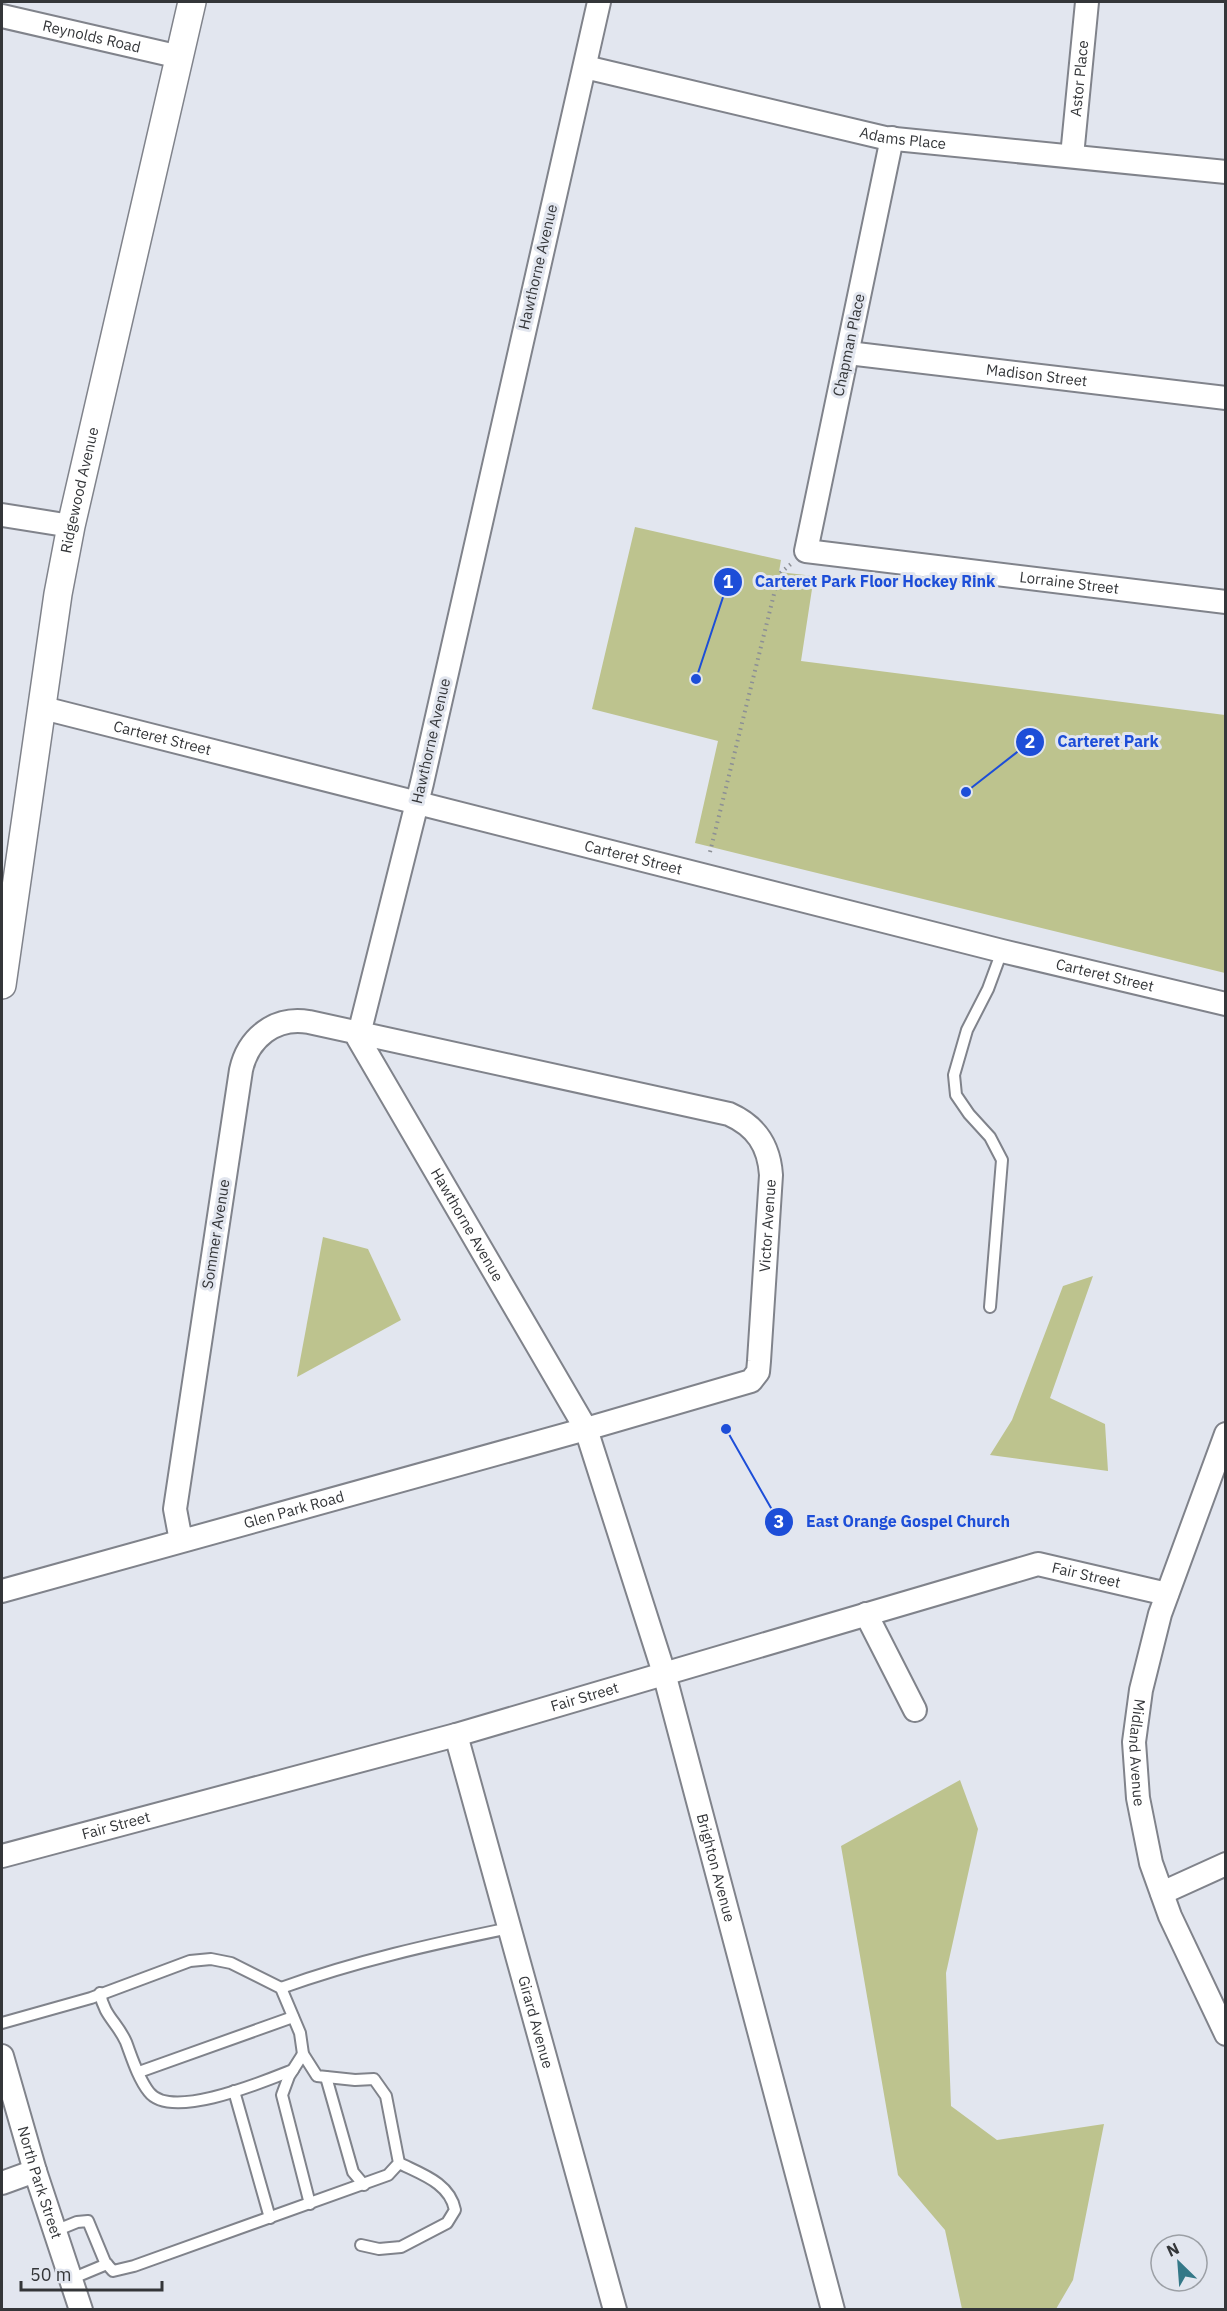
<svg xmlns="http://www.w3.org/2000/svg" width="1227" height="2311" viewBox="0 0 1227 2311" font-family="'IBM Plex Sans',sans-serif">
<rect width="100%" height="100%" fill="#e2e6ef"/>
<g fill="#bdc38e">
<polygon points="635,527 781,560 779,572 814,576 801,661 1225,715 1225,973 695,843 718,741 592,709"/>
<polygon points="323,1237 368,1249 401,1320 297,1377"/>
<polygon points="1093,1276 1050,1398 1105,1424 1108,1471 990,1455 1012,1420 1063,1286"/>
<polygon points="960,1780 978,1829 946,1973 951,2106 997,2140 1104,2124 1073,2280 1056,2309 962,2309 945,2230 898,2175 841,1846"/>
</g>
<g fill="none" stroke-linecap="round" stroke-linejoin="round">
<defs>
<g id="service">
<polyline points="990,1307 1002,1160 990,1137 969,1114 956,1095 954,1075 967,1030 988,989 1002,951"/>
<path d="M281,1988C356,1961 432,1944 510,1928"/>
<path d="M100,1993C104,2016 117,2022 126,2042C132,2058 138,2078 149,2092C171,2121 265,2081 293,2070"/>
<polyline points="2,2023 91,1998 190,1961 211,1959 231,1963 281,1988 300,2033 303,2054 317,2076 355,2080 374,2079 386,2096 399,2163 388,2175 134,2266 113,2271 105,2262 88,2221 77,2222 55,2231"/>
<polyline points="303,2054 289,2076 282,2095 310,2204"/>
<polyline points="139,2072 293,2017"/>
<polyline points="326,2077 353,2172 364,2185"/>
<polyline points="234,2091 270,2218"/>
<path d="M361,2245L379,2249L401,2247L447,2223L455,2210C450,2183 421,2174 399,2163"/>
<polyline points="71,2279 107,2264"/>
</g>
<g id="minor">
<path id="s1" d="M599,2L422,783L358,1038L586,1429L664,1673L833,2310"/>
<path id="s2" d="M2,16L180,57"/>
<path id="s3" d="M585,67L885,138L1226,172"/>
<path id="s4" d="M892,138L806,551L1226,602"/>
<path id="s5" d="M1072,156L1087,2"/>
<path id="s6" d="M848,353L1226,398"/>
<polyline points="2,515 71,526"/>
<path id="s7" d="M43,708L1002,951L1226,1004"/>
<path id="s8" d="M1226,1434L1160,1614L1141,1690L1134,1742L1138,1798L1151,1863L1170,1916L1226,2034"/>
<path id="s9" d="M2,1591L586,1429L751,1381L758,1372L759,1361L771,1175C769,1145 756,1126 729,1114L309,1022C275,1016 248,1038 241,1070L175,1509L181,1541"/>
<polyline points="866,1614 915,1710"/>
<path id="s10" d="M456,1735L615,2310"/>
<path id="s11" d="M2,1856L456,1735L1038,1564L1167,1594"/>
<polyline points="1162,1893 1226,1864"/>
<path id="s12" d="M2,2056L35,2171L81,2310"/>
<polyline points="2,2183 35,2171"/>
</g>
<g id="tertiary">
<path id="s13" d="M2,985L58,594L71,526L192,2"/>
</g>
</defs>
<use href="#service" stroke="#80838b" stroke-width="14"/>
<use href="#minor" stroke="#80838b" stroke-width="26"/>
<use href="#tertiary" stroke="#80838b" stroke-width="30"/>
<polyline stroke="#8c8f95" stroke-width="4" stroke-dasharray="1.5 4.5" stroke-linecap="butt" points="710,852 779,574 791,564"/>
<use href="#service" stroke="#fff" stroke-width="10"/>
<use href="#minor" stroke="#fff" stroke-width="22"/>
<use href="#tertiary" stroke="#fff" stroke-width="27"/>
</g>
<g text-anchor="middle" stroke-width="6" stroke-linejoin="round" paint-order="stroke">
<g font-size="15" fill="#343639" stroke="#e2e6ef">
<text dy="5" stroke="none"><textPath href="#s2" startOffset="92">Reynolds Road</textPath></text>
<text dy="5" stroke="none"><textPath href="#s5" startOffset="78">Astor Place</textPath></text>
<text dy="5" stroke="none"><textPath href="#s3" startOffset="326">Adams Place</textPath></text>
<text transform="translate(538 267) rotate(-77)" y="5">Hawthorne Avenue</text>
<text transform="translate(849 345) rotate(-78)" y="5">Chapman Place</text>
<text dy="5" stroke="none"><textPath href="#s6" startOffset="190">Madison Street</textPath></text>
<text dy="5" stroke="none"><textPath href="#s13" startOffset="501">Ridgewood Avenue</textPath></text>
<text dy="5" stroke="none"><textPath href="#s4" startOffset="687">Lorraine Street</textPath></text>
<text dy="5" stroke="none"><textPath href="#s7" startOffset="123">Carteret Street</textPath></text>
<text transform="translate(431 741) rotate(-77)" y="5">Hawthorne Avenue</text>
<text dy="5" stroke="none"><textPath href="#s7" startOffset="609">Carteret Street</textPath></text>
<text dy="5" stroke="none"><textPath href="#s7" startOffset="1095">Carteret Street</textPath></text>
<text dy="5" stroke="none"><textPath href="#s1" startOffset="1280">Hawthorne Avenue</textPath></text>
<text dy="5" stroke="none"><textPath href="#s9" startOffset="936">Victor Avenue</textPath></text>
<text transform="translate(216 1234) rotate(-81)" y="5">Sommer Avenue</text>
<text dy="5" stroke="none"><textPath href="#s9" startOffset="303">Glen Park Road</textPath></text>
<text dy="5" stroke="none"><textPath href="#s11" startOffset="1126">Fair Street</textPath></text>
<text dy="5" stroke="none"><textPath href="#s11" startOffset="604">Fair Street</textPath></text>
<text dy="5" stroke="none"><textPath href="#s8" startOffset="333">Midland Avenue</textPath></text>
<text dy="5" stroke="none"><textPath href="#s11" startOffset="118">Fair Street</textPath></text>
<text dy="5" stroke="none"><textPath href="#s1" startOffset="1974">Brighton Avenue</textPath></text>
<text dy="5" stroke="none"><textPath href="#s10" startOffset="298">Girard Avenue</textPath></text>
<text dy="5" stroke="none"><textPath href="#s12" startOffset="132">North Park Street</textPath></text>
</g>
</g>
<path fill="none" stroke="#1d4ed8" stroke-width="2" d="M696 679L728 582M966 792L1030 742M726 1429L779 1522"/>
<g fill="#1d4ed8" stroke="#e2e6ef" stroke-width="2">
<circle cx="696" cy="679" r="6"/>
<circle cx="966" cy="792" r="6"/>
<circle cx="726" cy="1429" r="6"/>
<circle cx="728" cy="582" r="15"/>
<circle cx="1030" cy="742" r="15"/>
<circle cx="779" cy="1522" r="15"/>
</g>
<g font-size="18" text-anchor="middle" font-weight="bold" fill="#fff">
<text x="728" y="588">1</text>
<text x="1030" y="748">2</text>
<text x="779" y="1528">3</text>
</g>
<g font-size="16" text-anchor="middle" font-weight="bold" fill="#1d4ed8" stroke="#e2e6ef" stroke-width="6" stroke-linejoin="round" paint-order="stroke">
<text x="875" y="587">Carteret Park Floor Hockey Rink</text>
<text x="1108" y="747">Carteret Park</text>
<text x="908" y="1527">East Orange Gospel Church</text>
</g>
<rect width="1227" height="2311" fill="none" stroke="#343639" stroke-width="6"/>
<g transform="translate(1179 2263) rotate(335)"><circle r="28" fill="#e2e6ef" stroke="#9ca0a6" stroke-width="1.5"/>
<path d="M0-4.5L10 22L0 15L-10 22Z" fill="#347888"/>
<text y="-9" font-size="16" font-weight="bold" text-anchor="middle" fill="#343639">N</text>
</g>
<path d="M21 2281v9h141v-9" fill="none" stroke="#343639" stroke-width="3"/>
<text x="30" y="2281" font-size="18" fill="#343639" stroke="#e2e6ef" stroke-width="4.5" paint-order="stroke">50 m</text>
</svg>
